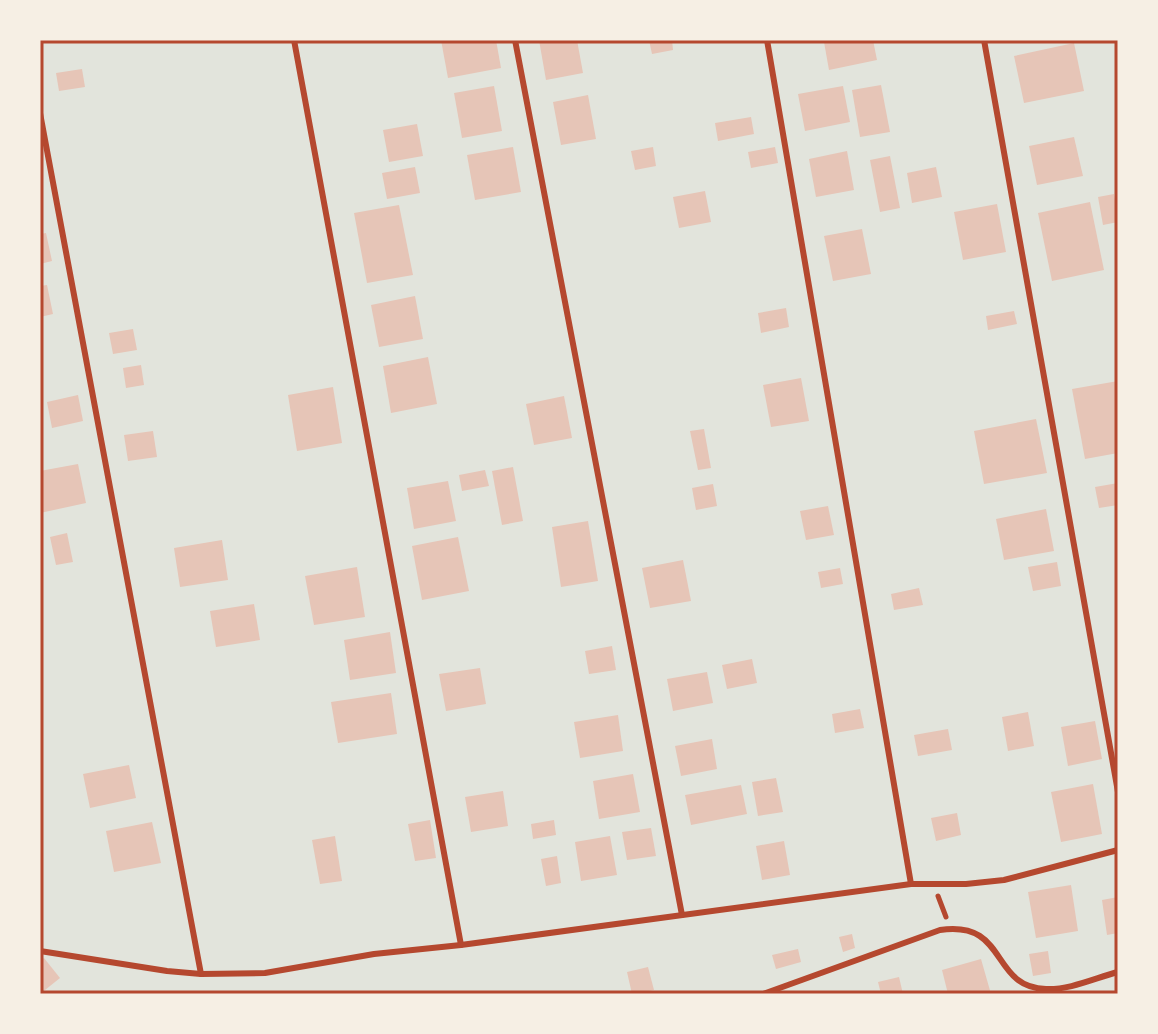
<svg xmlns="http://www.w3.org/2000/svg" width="1158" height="1034" viewBox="0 0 1158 1034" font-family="Rubik,sans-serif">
<rect width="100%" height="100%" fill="#f6efe4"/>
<rect fill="#e2e4dc" x="40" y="40" width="1078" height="954"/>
<g fill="#e6c5b7">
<polygon points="441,40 496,40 501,68 448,78"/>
<polygon points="539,40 577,40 583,73 546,80"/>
<polygon points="649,40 672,40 673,50 652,54"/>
<polygon points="836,40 873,40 877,60 829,70 824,42"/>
<polygon points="1074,43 1084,91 1024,103 1014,56"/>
<polygon points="82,69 85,87 59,91 56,73"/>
<polygon points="881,85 890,132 860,137 852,90"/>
<polygon points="494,86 502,131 462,138 454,93"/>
<polygon points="843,86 850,122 805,131 798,94"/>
<polygon points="588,95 596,139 561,145 553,102"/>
<polygon points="751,117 754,134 718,141 715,123"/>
<polygon points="417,124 423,156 389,162 383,130"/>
<polygon points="1074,137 1083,176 1037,185 1029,146"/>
<polygon points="513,147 521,192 475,200 467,155"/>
<polygon points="653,147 656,166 635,170 631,151"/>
<polygon points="775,147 778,163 751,168 748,152"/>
<polygon points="847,151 854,190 816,197 809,159"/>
<polygon points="890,156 900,208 880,212 870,160"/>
<polygon points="415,167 420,193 387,199 382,173"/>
<polygon points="936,167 942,197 912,203 907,173"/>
<polygon points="705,191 711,222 679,228 673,197"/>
<polygon points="1114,194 1118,222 1103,225 1098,197"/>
<polygon points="1090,202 1104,270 1052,281 1038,213"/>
<polygon points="997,204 1006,252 963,260 954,212"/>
<polygon points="399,205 413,275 367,283 354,213"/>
<polygon points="862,229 871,274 833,281 824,236"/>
<polygon points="46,233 52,261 40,264 40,234"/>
<polygon points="47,285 53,314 40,317 40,286"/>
<polygon points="415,296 423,339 379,347 371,305"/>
<polygon points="786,308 789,327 761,333 758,313"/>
<polygon points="1014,311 1017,324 988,330 986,316"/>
<polygon points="133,329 137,350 113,354 109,333"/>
<polygon points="428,357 437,404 391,413 383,366"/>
<polygon points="141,365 144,385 126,388 123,368"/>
<polygon points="801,378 809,421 771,427 763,385"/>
<polygon points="1118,381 1118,453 1085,459 1072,389"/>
<polygon points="333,387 342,443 297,451 288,395"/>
<polygon points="78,395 83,421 52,428 47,402"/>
<polygon points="564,396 572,438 534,445 526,404"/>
<polygon points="1036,419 1047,473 984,484 974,431"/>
<polygon points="704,429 711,468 698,470 690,431"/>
<polygon points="153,431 157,457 128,461 124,435"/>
<polygon points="78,464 86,503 40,513 40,471"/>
<polygon points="513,467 523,521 502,525 492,471"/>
<polygon points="485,470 489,486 462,491 459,475"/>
<polygon points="448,481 456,521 414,529 407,488"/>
<polygon points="1118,483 1118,505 1099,508 1095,487"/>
<polygon points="713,484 717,506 696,510 692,488"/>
<polygon points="828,506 834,535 806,540 800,511"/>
<polygon points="1046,509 1054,551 1004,560 996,519"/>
<polygon points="588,521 598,581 561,587 552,527"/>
<polygon points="67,533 73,562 56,565 50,537"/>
<polygon points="458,537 469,591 422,600 412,546"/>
<polygon points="222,540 228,580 180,587 174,548"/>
<polygon points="683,560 691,601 650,608 642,568"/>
<polygon points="1057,562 1061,586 1033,591 1028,567"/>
<polygon points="357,567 365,617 314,625 305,576"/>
<polygon points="840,568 843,584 821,588 818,572"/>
<polygon points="919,588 923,605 894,610 891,594"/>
<polygon points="254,604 260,640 216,647 210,611"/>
<polygon points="390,632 396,673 350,680 344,640"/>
<polygon points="612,646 616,670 589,674 585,651"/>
<polygon points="752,659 757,683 727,689 722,665"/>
<polygon points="480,668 486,704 446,711 439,674"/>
<polygon points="707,672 713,703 673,711 667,679"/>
<polygon points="391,693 397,734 338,743 331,702"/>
<polygon points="860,709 864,728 835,733 832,714"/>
<polygon points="1028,712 1034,746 1008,751 1002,717"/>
<polygon points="618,715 623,751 580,758 574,722"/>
<polygon points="1095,721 1102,759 1068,766 1061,727"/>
<polygon points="948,729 952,750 918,756 914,735"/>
<polygon points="712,739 717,769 681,776 675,746"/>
<polygon points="129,765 136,798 90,808 83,774"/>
<polygon points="633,774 640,812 599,819 593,781"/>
<polygon points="776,778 783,812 758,816 752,782"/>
<polygon points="1093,784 1102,834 1061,842 1051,792"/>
<polygon points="741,785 747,814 691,825 685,795"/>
<polygon points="503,791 508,826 471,832 465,797"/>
<polygon points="957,813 961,835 936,841 931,818"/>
<polygon points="430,820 436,858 415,861 408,824"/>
<polygon points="554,820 556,835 533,839 531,824"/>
<polygon points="152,822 161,863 114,872 106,831"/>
<polygon points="651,828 656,856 627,860 622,832"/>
<polygon points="335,836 342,881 320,884 312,840"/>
<polygon points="610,836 617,875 581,881 575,842"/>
<polygon points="784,841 790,875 762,880 756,846"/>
<polygon points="557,856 561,883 546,886 541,859"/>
<polygon points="1071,885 1078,931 1036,938 1028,892"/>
<polygon points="1118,897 1118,933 1107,935 1102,900"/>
<polygon points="852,934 855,948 843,952 839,937"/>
<polygon points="798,949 801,962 776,969 772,955"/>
<polygon points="1048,951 1051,973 1033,976 1029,954"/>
<polygon points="44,958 60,978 40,994 40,961"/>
<polygon points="981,959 991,994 948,994 942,970"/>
<polygon points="648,967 654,990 632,994 627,972"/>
<polygon points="899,977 903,994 881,994 878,982"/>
</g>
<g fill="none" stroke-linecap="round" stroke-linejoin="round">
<polyline stroke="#b5482f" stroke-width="5" points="938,896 946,917"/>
<g stroke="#b5482f" stroke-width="6">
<polyline points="294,40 461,945"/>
<polyline points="515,40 682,915"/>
<polyline points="767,40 911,884"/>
<polyline points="984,40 1118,792"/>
<polyline points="40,113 201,974"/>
<polyline points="40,951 167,971 201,974 265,973 374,954 461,945 911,884 966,884 1004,880 1118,850"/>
<path d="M763,994L940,930C1009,920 989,987 1046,989C1070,990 1095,978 1118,972"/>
</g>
</g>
<rect width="1158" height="1034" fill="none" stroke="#f6efe4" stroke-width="84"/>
<rect x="42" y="42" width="1074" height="950" fill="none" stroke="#b5482f" stroke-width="3"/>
</svg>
